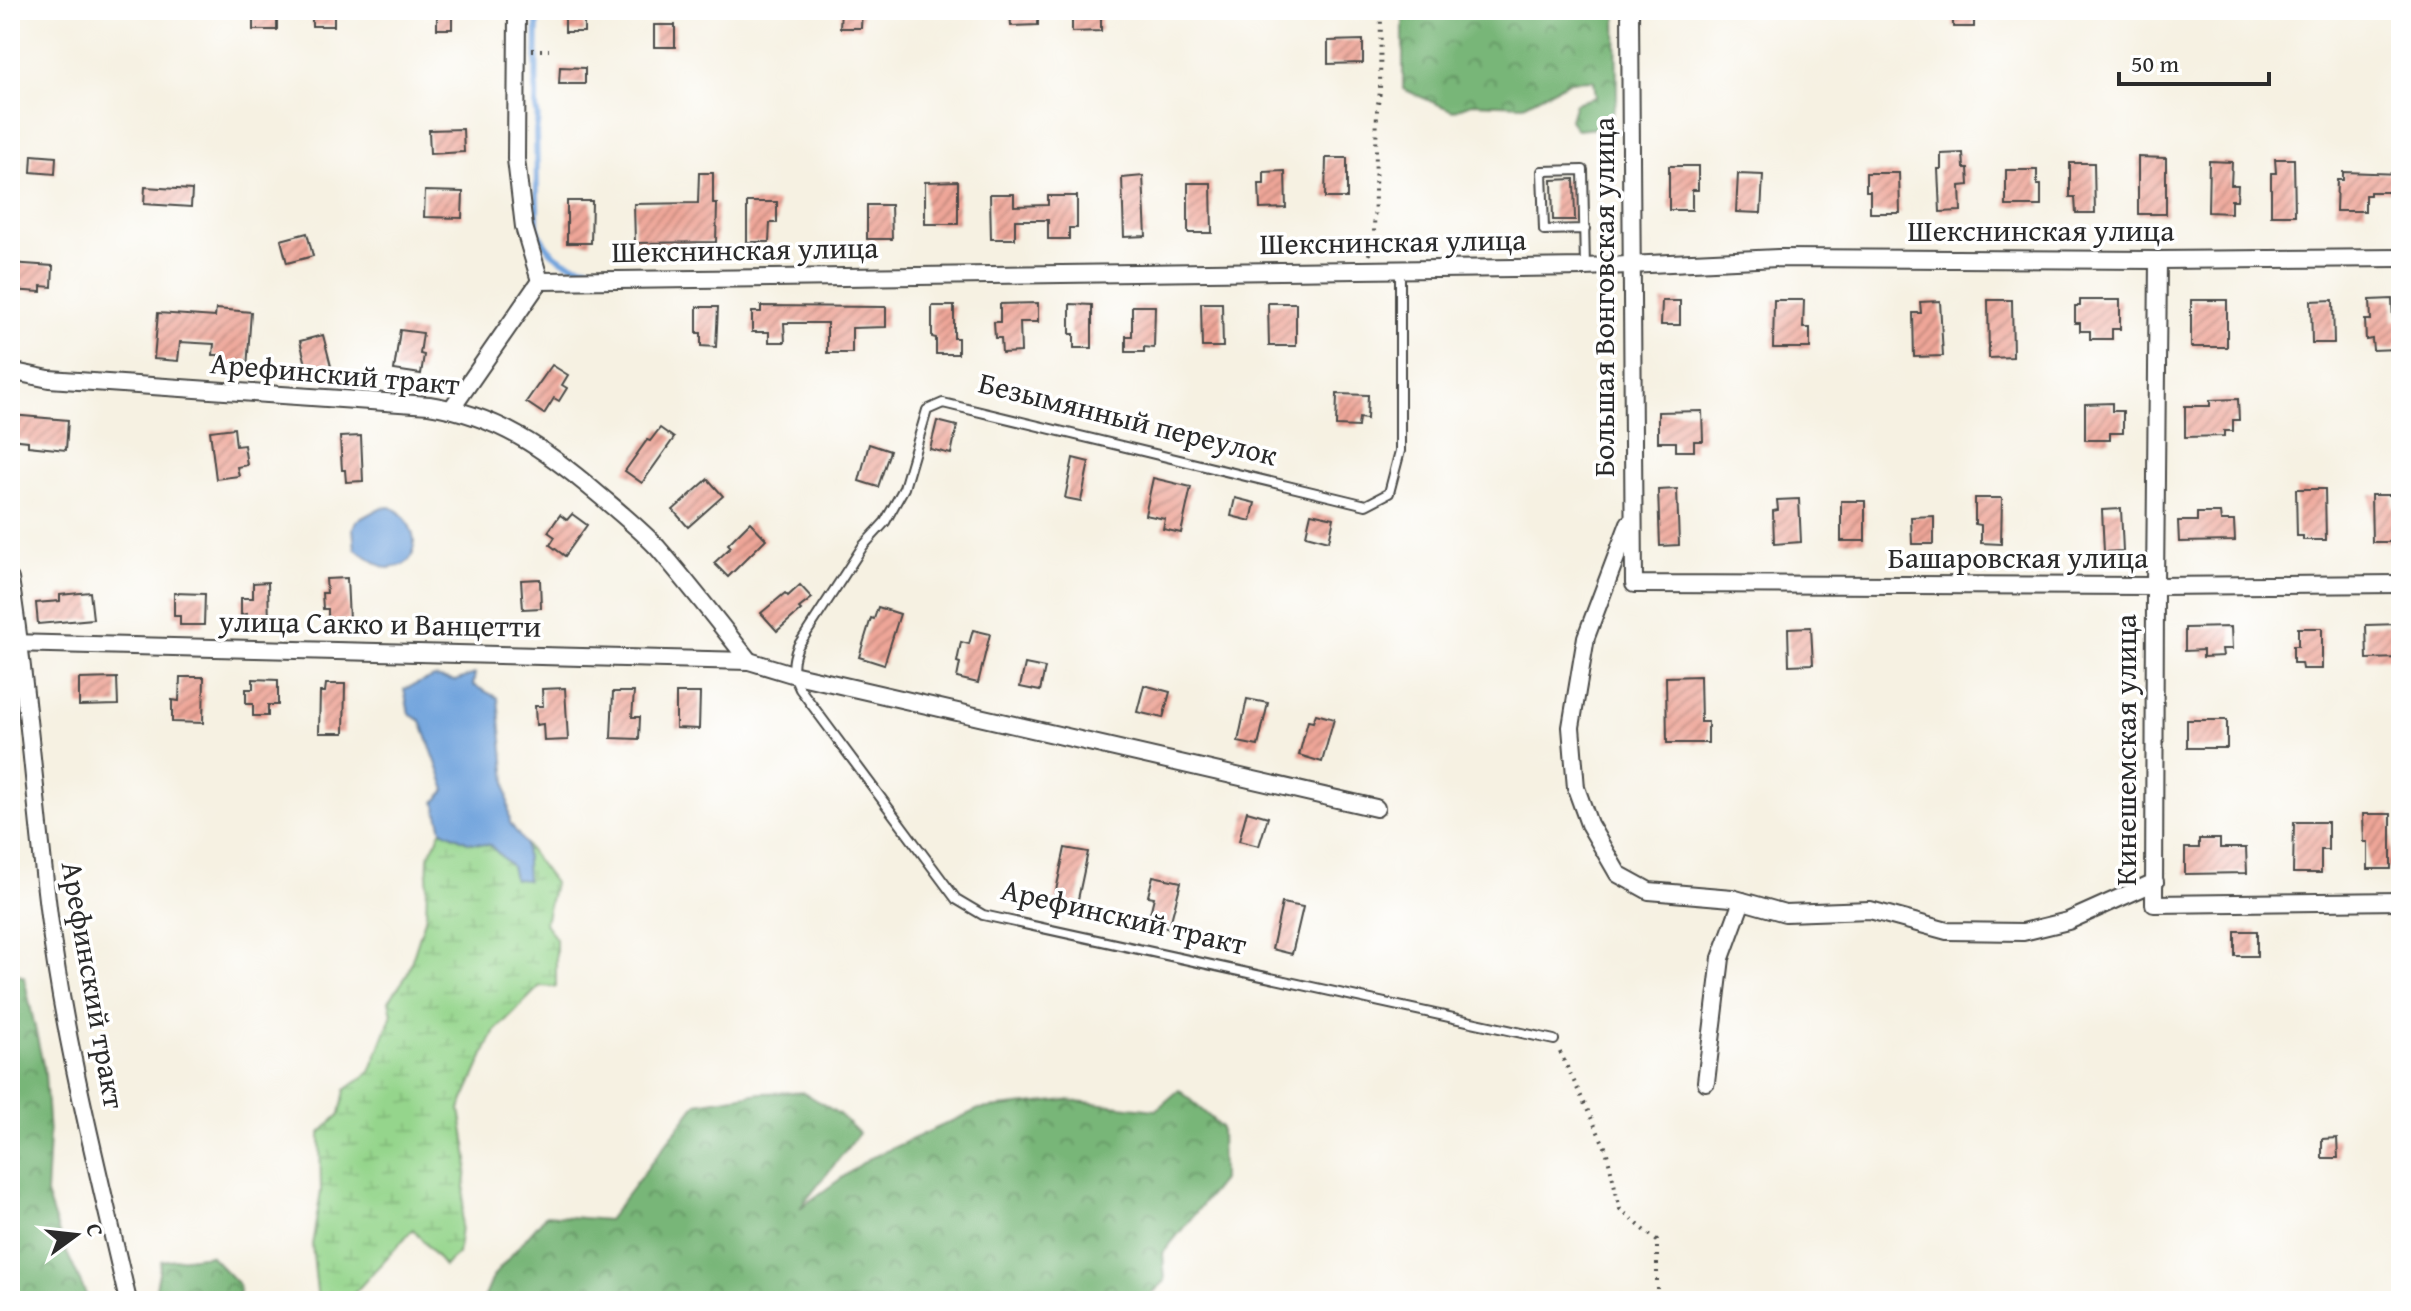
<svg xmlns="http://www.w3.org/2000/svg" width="2411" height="1311" viewBox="0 0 2411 1311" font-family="'Gentium Book Plus',serif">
<defs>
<pattern id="forest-crowns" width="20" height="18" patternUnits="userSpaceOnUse" patternTransform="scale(2)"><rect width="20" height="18" fill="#78b678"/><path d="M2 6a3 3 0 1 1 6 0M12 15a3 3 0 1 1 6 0" fill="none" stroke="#639463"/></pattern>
<pattern id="wetland-marsh" width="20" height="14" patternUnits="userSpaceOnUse" patternTransform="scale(2)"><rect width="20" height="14" fill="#95d58c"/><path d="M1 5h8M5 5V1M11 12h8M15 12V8" fill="none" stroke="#81b779"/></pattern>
<pattern id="building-hatch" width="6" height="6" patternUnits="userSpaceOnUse" patternTransform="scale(2)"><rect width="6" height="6" fill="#eea698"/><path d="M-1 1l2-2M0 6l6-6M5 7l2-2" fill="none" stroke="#c1877c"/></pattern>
</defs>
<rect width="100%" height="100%" fill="#fff"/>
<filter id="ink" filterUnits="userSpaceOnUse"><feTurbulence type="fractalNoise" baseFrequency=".0125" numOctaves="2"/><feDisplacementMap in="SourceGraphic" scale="16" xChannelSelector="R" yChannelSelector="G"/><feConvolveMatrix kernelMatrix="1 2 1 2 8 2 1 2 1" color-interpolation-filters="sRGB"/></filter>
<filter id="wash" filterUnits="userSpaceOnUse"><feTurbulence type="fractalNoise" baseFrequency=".006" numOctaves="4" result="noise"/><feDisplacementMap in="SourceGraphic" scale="32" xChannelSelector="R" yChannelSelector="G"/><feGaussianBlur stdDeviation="1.8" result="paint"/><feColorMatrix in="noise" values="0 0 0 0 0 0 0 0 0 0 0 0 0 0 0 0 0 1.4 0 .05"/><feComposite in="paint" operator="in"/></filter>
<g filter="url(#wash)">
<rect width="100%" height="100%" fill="#f6f1e2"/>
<g fill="url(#forest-crowns)" stroke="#527052" stroke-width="2">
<polygon points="1413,10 1616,10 1617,99 1607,127 1577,130 1570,120 1575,103 1596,97 1594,80 1570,81 1524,105 1472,103 1453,111 1403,89 1403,19"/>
<polygon points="10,971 24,977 45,1074 49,1136 46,1194 62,1242 89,1301 10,1301"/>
<polygon points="1179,1090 1221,1127 1222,1180 1163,1253 1165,1281 1144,1301 483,1301 494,1275 546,1215 608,1220 697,1103 761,1093 803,1092 839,1114 859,1133 800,1208 868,1159 979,1109 1067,1100 1156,1110"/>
<polygon points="210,1255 239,1285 240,1301 157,1301 155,1294 161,1261"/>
</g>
<polygon fill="url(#wetland-marsh)" stroke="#60805c" stroke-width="2" points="442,830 468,842 490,845 526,880 525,844 554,883 545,923 556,939 556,987 540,986 494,1032 460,1109 468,1158 458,1254 444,1266 413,1229 347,1301 318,1301 312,1245 321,1192 320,1133 340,1114 345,1090 370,1072 392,1014 389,1001 407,975 426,916 428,857"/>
<g fill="#72a4dd" stroke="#4e6884" stroke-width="2">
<path d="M390,507C414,515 428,564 394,567C388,568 387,569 382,566C373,562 364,554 355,549L353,528L356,521L380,508Z"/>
<polygon points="475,674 473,685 498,698 510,823 525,844 527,880 514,879 511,866 490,845 468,842 442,830 435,802 446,790 421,721 409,714 404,689 434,677 455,681"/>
</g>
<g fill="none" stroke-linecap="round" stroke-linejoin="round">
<path stroke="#72a4dd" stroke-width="6" d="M537,10L536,109C540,118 536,125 536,134C537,165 537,196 537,227C549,266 582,269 617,269"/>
</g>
<g id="blocks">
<g fill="url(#building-hatch)">
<rect x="253" y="10" width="24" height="20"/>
<rect x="312" y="10" width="22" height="16"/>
<rect x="437" y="10" width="15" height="19"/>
<rect x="565" y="10" width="19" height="22"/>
<polygon points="841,10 862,10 861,28 840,28"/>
<polygon points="1010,10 1038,10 1038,25 1011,26"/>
<polygon points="1072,10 1101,10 1101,31 1072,32"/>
<rect x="1953" y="10" width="21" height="17"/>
<rect x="654" y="25" width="21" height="22"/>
<polygon points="1363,40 1363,63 1328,64 1328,41"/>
<polygon points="560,67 585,68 585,84 559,84"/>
<polygon points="463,129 464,152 430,154 429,130"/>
<polygon points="1963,153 1964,168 1968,168 1969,185 1960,186 1961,211 1940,212 1938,169 1941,169 1941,154"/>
<polygon points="32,155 56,157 55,174 31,172"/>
<polygon points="2138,157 2166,158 2166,214 2138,214"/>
<polygon points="1326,158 1347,158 1347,198 1325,198"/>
<polygon points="2275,159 2294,159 2295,215 2271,215 2271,173 2276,173"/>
<polygon points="2209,161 2232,162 2231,185 2238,185 2237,200 2231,200 2231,213 2208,212"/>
<polygon points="2070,163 2094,163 2095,213 2076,213 2075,197 2070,197"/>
<polygon points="1669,166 1698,166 1698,190 1692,190 1692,210 1669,210"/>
<polygon points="2006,170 2037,170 2037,185 2041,185 2041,206 2006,206"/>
<polygon points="1285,171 1286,208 1260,209 1259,184 1264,184 1264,172"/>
<polygon points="2343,172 2401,174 2401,192 2370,192 2370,195 2365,195 2365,211 2336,211 2337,180 2343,180"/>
<polygon points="699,173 713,173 713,204 717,204 716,242 635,243 634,204 698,203"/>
<polygon points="1866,173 1899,173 1900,213 1870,213 1870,191 1866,191"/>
<polygon points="1738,174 1763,175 1761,213 1736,212"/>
<polygon points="1143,176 1146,236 1124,237 1122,178"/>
<polygon points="1574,179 1575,220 1553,220 1552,180"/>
<polygon points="958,181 958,224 925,224 925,182"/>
<polygon points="1188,183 1211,183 1212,233 1188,233"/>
<polygon points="145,187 192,190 191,207 144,204"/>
<polygon points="425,191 463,192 462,218 424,217"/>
<polygon points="990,194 1014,194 1014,206 1048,205 1048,196 1077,196 1077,228 1069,228 1069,239 1048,239 1048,220 1015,220 1015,239 991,239"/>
<polygon points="567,201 592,201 591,243 567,243"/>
<polygon points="747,202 777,202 777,223 770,223 769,242 747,242"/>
<polygon points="867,205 891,205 892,239 867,239"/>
<polygon points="307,233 313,256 287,263 281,240"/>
<polygon points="10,263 53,266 52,287 41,286 41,292 10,290"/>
<polygon points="2392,299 2393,320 2398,320 2399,344 2395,345 2396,349 2373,350 2372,339 2366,340 2365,320 2371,320 2370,300"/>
<polygon points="1774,300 1804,300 1803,328 1810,328 1810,348 1773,348"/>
<polygon points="1988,300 2012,300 2013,357 1989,358"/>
<polygon points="2080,300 2120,300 2120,329 2112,329 2112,339 2090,339 2090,331 2080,331 2080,323 2075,323 2075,306 2080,306"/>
<rect x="2191" y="300" width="36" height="47"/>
<polygon points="2333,300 2334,343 2312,343 2311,301"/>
<polygon points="1662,301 1680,301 1680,325 1661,325"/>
<polygon points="1940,301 1943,356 1914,357 1913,313 1921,313 1920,302"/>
<polygon points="1038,303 1038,322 1020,322 1021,352 1002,353 1001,338 995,338 994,322 1000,322 1000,304"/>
<polygon points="1201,303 1222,303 1223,347 1202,347"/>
<polygon points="1268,303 1296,303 1296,346 1269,346"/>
<polygon points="1070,304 1092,305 1092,348 1074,348 1074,334 1070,334"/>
<polygon points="761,306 886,307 886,327 852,328 852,353 827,353 827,323 784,323 785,342 769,342 769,332 752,332 752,312 761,312"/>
<polygon points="932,306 954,306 954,338 958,338 958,354 936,354 936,338 932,337"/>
<polygon points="1132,306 1155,306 1154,348 1144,347 1144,352 1126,352 1126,336 1132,336"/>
<polygon points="697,307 718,307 716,347 701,346 701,333 697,333"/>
<polygon points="216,309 251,312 247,369 218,366 219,355 213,355 214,344 180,342 178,361 154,359 158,313 215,317"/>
<polygon points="400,330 423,333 420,354 424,355 421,374 394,370"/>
<polygon points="323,335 331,366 308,372 300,341"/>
<polygon points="552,365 568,375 562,385 567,388 559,401 554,398 544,414 526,402"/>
<polygon points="1337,394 1368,395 1367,419 1359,418 1358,427 1336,426"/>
<polygon points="2238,399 2239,420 2233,420 2233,431 2224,431 2224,436 2185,437 2185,406 2210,406 2210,400"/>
<polygon points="2112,403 2112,411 2123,411 2123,433 2110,433 2110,440 2085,440 2085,404"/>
<polygon points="1702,411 1703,441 1694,441 1694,451 1676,451 1676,442 1658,442 1658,412"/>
<polygon points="11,415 68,420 66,450 28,446 28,441 10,439"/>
<polygon points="937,421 957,426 951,454 930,449"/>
<polygon points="234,428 236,446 244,445 247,465 237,467 239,476 216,479 210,431"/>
<polygon points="660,428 674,438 642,483 625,471 647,440 650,441"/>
<polygon points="361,436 363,481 346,482 345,470 342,470 340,437"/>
<polygon points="869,444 890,451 878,487 859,481"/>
<polygon points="1073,458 1089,462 1081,501 1065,498"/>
<polygon points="1153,478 1191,487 1181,533 1163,529 1165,519 1145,515"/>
<polygon points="708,479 723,496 688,527 673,510"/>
<polygon points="1677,489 1679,545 1660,546 1658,490"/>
<polygon points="2296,489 2325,489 2326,540 2303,540 2303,536 2297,536"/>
<polygon points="2371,495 2393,495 2393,508 2399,508 2400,524 2394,524 2395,542 2372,542"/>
<polygon points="1235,498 1255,503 1251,521 1231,516"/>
<polygon points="1975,498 2002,498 2001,544 1981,543 1981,525 1975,524"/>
<polygon points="1799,499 1801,542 1774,544 1773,511 1778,510 1777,500"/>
<rect x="1841" y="501" width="24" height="40"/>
<polygon points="2121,509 2123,551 2104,552 2102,510"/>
<polygon points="1311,513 1334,518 1329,541 1306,535"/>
<polygon points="2197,513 2220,513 2221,521 2234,521 2235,541 2179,542 2178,521 2197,521"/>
<polygon points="572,514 587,525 565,556 550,545 555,537 548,532 560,515 567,520"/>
<polygon points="1934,516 1934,544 1912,544 1911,517"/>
<polygon points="750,522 766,539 728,577 714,563 731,547 728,544"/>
<polygon points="347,578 349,620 328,621 328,609 323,609 322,593 327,593 326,579"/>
<polygon points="540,579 541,608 523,609 521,580"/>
<polygon points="268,582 269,625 247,626 247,614 241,615 241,598 253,598 253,583"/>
<polygon points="800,585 812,598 799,608 801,610 777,631 761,613 785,593 788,596"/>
<polygon points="90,592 93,619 38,624 36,603 60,601 60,595"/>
<polygon points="174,593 205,594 204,625 180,625 180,616 174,616"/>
<polygon points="878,607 900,614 884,665 859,657 871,618 874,619"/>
<polygon points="2401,624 2401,658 2367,659 2366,625"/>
<polygon points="1811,627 1813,664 1789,665 1788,628"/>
<polygon points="2231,627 2232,649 2222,649 2223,656 2203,657 2203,650 2185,651 2185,628"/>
<polygon points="2298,628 2322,628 2322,669 2302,669 2301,663 2293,663 2293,646 2298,646"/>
<polygon points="973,630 990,634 978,683 957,678 960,663 957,662 961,642 969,644"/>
<polygon points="1025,664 1045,668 1040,691 1020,687"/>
<polygon points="1700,676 1701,722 1708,722 1708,743 1667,743 1666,677"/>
<polygon points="180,677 204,677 203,723 172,722 172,700 179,701"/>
<polygon points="117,678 118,705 79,706 79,679"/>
<polygon points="253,679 278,680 278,705 268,705 268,716 253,716 253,704 246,704 246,689 253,689"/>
<polygon points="326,684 345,684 344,733 319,733 320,692 325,692"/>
<polygon points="1144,685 1170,692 1163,718 1137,712"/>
<polygon points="565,688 568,740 544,741 543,724 536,725 535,706 543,706 542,689"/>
<polygon points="613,692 634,692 632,717 640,717 639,739 611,738"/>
<polygon points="676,693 700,693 699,729 676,728"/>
<polygon points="1247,699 1268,703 1258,746 1238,742"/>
<polygon points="1316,714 1334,719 1322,762 1299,755 1308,721 1313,722"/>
<rect x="2187" y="720" width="40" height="28"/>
<polygon points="1247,811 1268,817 1259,846 1239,841"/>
<polygon points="2363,814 2391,814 2391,869 2368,869 2368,842 2364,842"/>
<polygon points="2294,822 2328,822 2328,850 2321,850 2321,873 2293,873"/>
<polygon points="2199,839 2220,839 2220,848 2246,848 2247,873 2185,874 2185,848 2199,848"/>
<polygon points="1065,848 1088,852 1077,904 1054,900"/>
<polygon points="1153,876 1181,882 1169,928 1148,922 1154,897 1148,896"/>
<polygon points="1282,903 1303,907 1292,954 1272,949"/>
<rect x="2235" y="931" width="22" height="25"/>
<polygon points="2337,1138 2338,1158 2322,1158 2322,1139"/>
</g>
</g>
</g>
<g filter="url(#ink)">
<use href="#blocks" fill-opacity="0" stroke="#494946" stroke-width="2"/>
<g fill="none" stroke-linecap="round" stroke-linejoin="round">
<defs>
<g id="service">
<polyline points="1585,229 1544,230 1542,171 1583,170 1585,267"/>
<path d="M1400,270V451L1389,493L1366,505L943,403L927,410L904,488L885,522L863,546L798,646C791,663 792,673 800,689L956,899L983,915L1554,1040"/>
</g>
<g id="minor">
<polyline points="517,10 516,159 524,227 540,281"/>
<polyline points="1630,10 1634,584 2155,586 2401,584"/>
<polyline points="2158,260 2155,586 2154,904 2401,901"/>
<path d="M10,371L49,379L429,405C499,416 545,449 598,494C618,511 639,528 657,547C689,584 719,623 749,661"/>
<polyline points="452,408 540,281 1585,267 1778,258 2158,260 2401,258"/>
<polyline points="1629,523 1586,637 1571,727 1576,788 1589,824 1618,874 1649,891 1732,898 1785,913 1870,910 1947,931 2023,932 2068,921 2155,882"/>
<path d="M10,579C28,691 35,804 49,916C65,1046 99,1174 128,1301"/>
<polyline points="10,643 749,661 792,674 1376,808"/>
<polyline points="1706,1082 1721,958 1742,901"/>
</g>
</defs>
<use href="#service" stroke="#494946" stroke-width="12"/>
<use href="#minor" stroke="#494946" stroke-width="20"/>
<g stroke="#494946" stroke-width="4" stroke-dasharray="2 6" stroke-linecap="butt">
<polyline points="532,50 549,50"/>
<polyline points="1369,255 1374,232 1377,110 1380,92 1381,10"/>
<polyline points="1560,1052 1606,1149 1620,1209 1657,1241 1657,1301"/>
</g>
<use href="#service" stroke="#fff" stroke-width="8"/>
<use href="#minor" stroke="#fff" stroke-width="16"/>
</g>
</g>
<g text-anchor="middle" stroke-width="7" stroke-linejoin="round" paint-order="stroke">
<g font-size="30" fill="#2b2b2b" stroke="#fff">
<text x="2041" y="241">Шекснинская улица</text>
<text transform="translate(1393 242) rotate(-1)" y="10">Шекснинская улица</text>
<text transform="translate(745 250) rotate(-1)" y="10">Шекснинская улица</text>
<text transform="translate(1604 297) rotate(-90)" y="10">Большая Вонговская улица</text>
<text transform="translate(335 374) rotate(5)" y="10">Арефинский тракт</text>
<text transform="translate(1128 419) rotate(14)" y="10">Безымянный переулок</text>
<text x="2018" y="568">Башаровская улица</text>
<text transform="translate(380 624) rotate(1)" y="10">улица Сакко и Ванцетти</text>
<text transform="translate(2126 750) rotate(-90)" y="10">Кинешемская улица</text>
<text transform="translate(1124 917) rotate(13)" y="10">Арефинский тракт</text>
<text transform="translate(93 985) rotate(80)" y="10">Арефинский тракт</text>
</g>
</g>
<rect width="2411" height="1311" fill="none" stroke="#fff" stroke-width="40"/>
<g transform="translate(76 1235) rotate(75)" stroke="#ffffff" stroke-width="6" paint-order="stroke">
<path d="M0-6L14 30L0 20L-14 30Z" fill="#2b2b2b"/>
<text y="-12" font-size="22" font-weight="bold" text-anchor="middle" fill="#2b2b2b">С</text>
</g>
<path d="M2119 72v12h150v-12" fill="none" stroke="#2b2b2b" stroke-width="4"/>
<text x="2131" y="72" font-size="24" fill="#2b2b2b" stroke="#ffffff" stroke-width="6" paint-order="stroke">50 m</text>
</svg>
